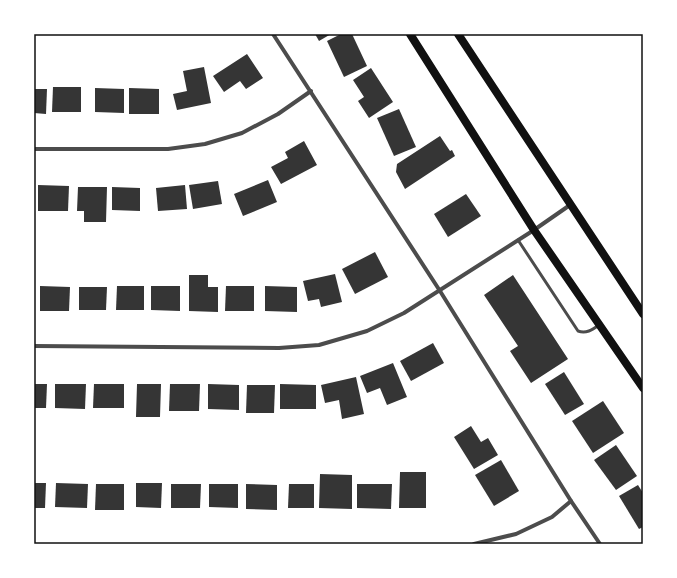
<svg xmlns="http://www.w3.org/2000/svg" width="677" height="578" viewBox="0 0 677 578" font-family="Jost,sans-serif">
<rect width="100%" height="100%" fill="#fff"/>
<g fill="#353535">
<polygon points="315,34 331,34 319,41"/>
<polygon points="341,34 352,34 367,66 344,77 327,41"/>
<polygon points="247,54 263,78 246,89 240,81 224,92 213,76"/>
<polygon points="204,67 211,103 177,110 173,94 187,91 183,71"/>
<polygon points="371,68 393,102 369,118 358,101 364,97 353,80"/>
<polygon points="53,87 81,87 81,112 52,112"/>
<polygon points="95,88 124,89 124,113 95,112"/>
<polygon points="129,88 159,89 159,114 129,114"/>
<polygon points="34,89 47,89 46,114 34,113"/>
<polygon points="399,109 416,147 394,156 377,118"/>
<polygon points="440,136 450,151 452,150 455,156 405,189 396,172 397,164"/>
<polygon points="304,141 317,165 281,184 271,167 288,158 285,152"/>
<polygon points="268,180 277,202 243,216 234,194"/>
<polygon points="218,181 222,204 193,209 189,185"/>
<polygon points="38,185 69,186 68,211 38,211"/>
<polygon points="185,185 187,209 158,211 156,188"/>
<polygon points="78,187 107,187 106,222 84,222 84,211 77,211"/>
<polygon points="112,187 140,188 140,211 112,210"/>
<polygon points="466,194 481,216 448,237 434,214"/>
<polygon points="375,252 388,277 355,294 342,269"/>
<polygon points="335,274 342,302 321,307 319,299 308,301 303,281"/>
<polygon points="189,275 208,275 208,287 218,287 218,312 189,311"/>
<polygon points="513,275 568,359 531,383 510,351 518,346 484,295"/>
<polygon points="40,286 70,287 69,311 40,311"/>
<polygon points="117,286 144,286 144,310 116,310"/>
<polygon points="151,286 180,286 180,311 151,310"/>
<polygon points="226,286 254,286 254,311 225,311"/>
<polygon points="265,286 297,287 297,312 265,311"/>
<polygon points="79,287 107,287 106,310 79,310"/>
<polygon points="433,343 444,363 411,381 400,361"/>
<polygon points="393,363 407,397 387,405 380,388 367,393 360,376"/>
<polygon points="564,372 584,404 565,415 545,384"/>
<polygon points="356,377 364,414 342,419 339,400 325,403 321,385"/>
<polygon points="34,384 47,384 46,408 34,408"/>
<polygon points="55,384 86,384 85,409 55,408"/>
<polygon points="94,384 124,384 124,408 93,408"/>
<polygon points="137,384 161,384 160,417 136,417"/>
<polygon points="170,384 200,384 199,411 169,411"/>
<polygon points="208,384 239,385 239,410 208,409"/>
<polygon points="280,384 316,385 316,409 280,409"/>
<polygon points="247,385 275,385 274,413 246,413"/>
<polygon points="603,401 624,433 593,453 572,421"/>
<polygon points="471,426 481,442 488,438 498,455 474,469 454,437"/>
<polygon points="616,445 637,476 616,490 594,460"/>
<polygon points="501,460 519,491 494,506 475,475"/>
<polygon points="400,472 426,472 426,508 399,508"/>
<polygon points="320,474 352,475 352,509 319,508"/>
<polygon points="34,483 46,483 45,508 34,508"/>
<polygon points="56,483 88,484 87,508 55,507"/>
<polygon points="136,483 162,483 161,508 136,507"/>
<polygon points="96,484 124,484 124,510 95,510"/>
<polygon points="171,484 201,484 200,508 171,508"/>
<polygon points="209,484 238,484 238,508 209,507"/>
<polygon points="246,484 277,485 277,510 246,509"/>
<polygon points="289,484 314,484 314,508 288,508"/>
<polygon points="357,484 392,484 391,509 357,508"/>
<polygon points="638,485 643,493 643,527 639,529 619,496"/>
</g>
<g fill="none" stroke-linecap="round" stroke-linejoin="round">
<path stroke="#4c4c4c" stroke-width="3" d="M518,240L578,331C586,334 592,330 599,325"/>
<g stroke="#4c4c4c" stroke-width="4">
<polyline points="273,34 440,291 571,501 600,544"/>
<polyline points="34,149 168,149 205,144 242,133 278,114 311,91"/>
<polyline points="34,346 279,348 319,345 367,331 404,313 534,230 570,205"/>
<polyline points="474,544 516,534 552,517 571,501"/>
</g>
<g stroke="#111" stroke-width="8">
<polyline points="410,34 534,230 643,388"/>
<polyline points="458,34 643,314"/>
</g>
</g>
<rect width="677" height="578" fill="none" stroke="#ffffff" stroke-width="70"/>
<rect x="35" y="35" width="607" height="508" fill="none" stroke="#111" stroke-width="1.5"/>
</svg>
